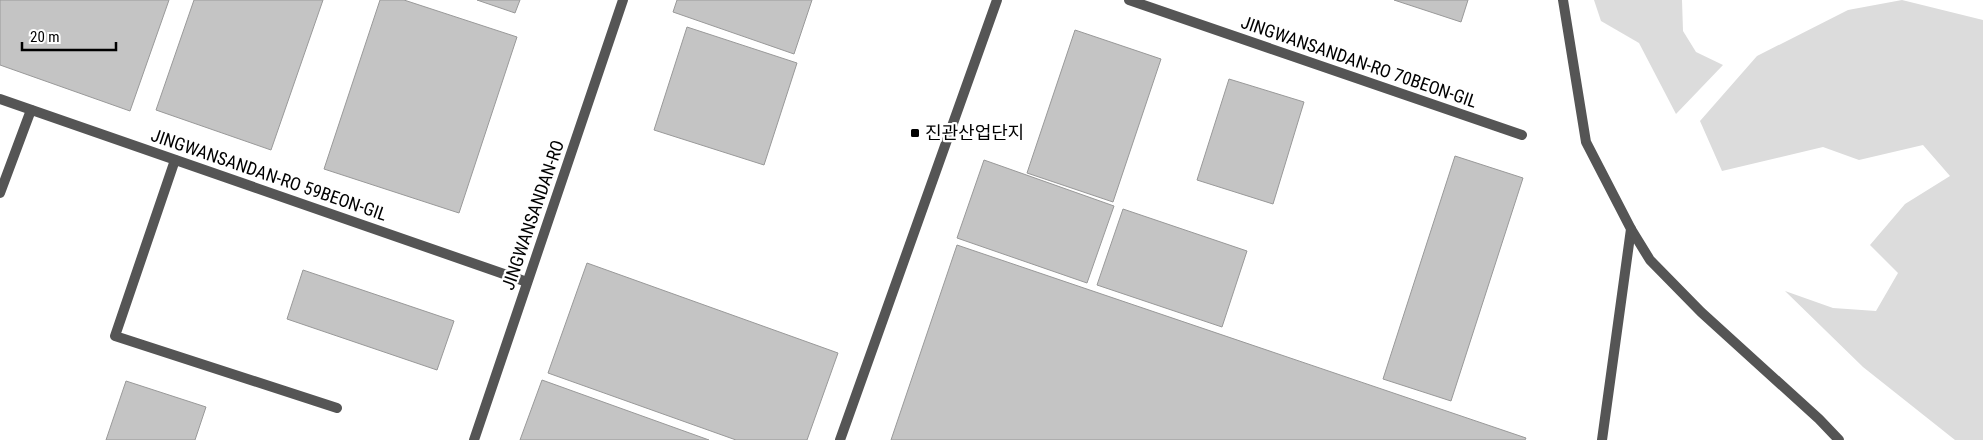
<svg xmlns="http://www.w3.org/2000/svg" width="1983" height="440" viewBox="0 0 1983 440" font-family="'Roboto Condensed','Noto Sans KR',sans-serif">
<rect width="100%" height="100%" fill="#fff"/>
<g fill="#dcdcdc">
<polygon points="1594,0 1682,0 1683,31 1696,52 1723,65 1676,114 1639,43 1601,21"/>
<polygon points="1902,0 1983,20 1983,440 1955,440 1863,367 1785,291 1833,308 1876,311 1898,273 1870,245 1905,204 1950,176 1923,145 1859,160 1823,147 1722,171 1700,121 1757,56 1848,10"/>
</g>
<g fill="#c4c4c4" stroke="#999">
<polygon points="0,0 169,0 130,111 0,65"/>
<polygon points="194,0 323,0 271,150 156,110"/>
<polygon points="380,0 404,0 517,37 459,213 324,169"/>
<polygon points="477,0 520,0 515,13"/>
<polygon points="677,0 812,0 794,54 673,12"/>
<polygon points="1394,0 1468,0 1461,22"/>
<polygon points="687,27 797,63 764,165 654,130"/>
<polygon points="1075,30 1161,59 1113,202 1027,173"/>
<polygon points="1229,79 1304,102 1273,204 1197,180"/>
<polygon points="1455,156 1523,178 1451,401 1383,379"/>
<polygon points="984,160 1114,206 1087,283 957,238"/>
<polygon points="1123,209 1247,251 1222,327 1097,285"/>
<polygon points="957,245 1526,438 1525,440 891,440"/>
<polygon points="587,263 838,353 807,440 736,440 548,373"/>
<polygon points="303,270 454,321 437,370 287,319"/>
<polygon points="542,380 709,440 520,440"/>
<polygon points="126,381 206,407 195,440 106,440"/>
</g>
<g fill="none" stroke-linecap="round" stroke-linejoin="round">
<g stroke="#555" stroke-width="10">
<polyline points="1563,0 1586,142 1631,229 1602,440"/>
<polyline points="175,160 115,336 337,408"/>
<polyline points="0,193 31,110"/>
</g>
<g stroke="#555" stroke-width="10">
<polyline points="1129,0 1522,135"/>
<polyline points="0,99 527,282"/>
<polyline points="1631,229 1650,260 1701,312 1819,419 1839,440"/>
<polyline points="474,440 623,0"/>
<polyline points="840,440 997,0"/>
</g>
</g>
<rect fill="#000" stroke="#fff" stroke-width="2" x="910" y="128" width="10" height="10" rx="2.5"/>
<g text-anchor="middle" stroke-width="4.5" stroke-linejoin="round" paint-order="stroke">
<g font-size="18" fill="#000" stroke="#fff">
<text transform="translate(1359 62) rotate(19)" y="6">JINGWANSANDAN-RO 70BEON-GIL</text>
<text transform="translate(269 175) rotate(19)" y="6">JINGWANSANDAN-RO 59BEON-GIL</text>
<text transform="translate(533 215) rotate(-71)" y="6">JINGWANSANDAN-RO</text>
</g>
<g font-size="18" fill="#000" stroke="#fff" text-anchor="start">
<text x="925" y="139">진관산업단지</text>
</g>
</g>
<path d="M22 42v8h94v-8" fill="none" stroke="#000000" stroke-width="2.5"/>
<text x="30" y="42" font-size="15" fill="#000000" stroke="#ffffff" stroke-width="4" paint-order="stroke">20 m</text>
</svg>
